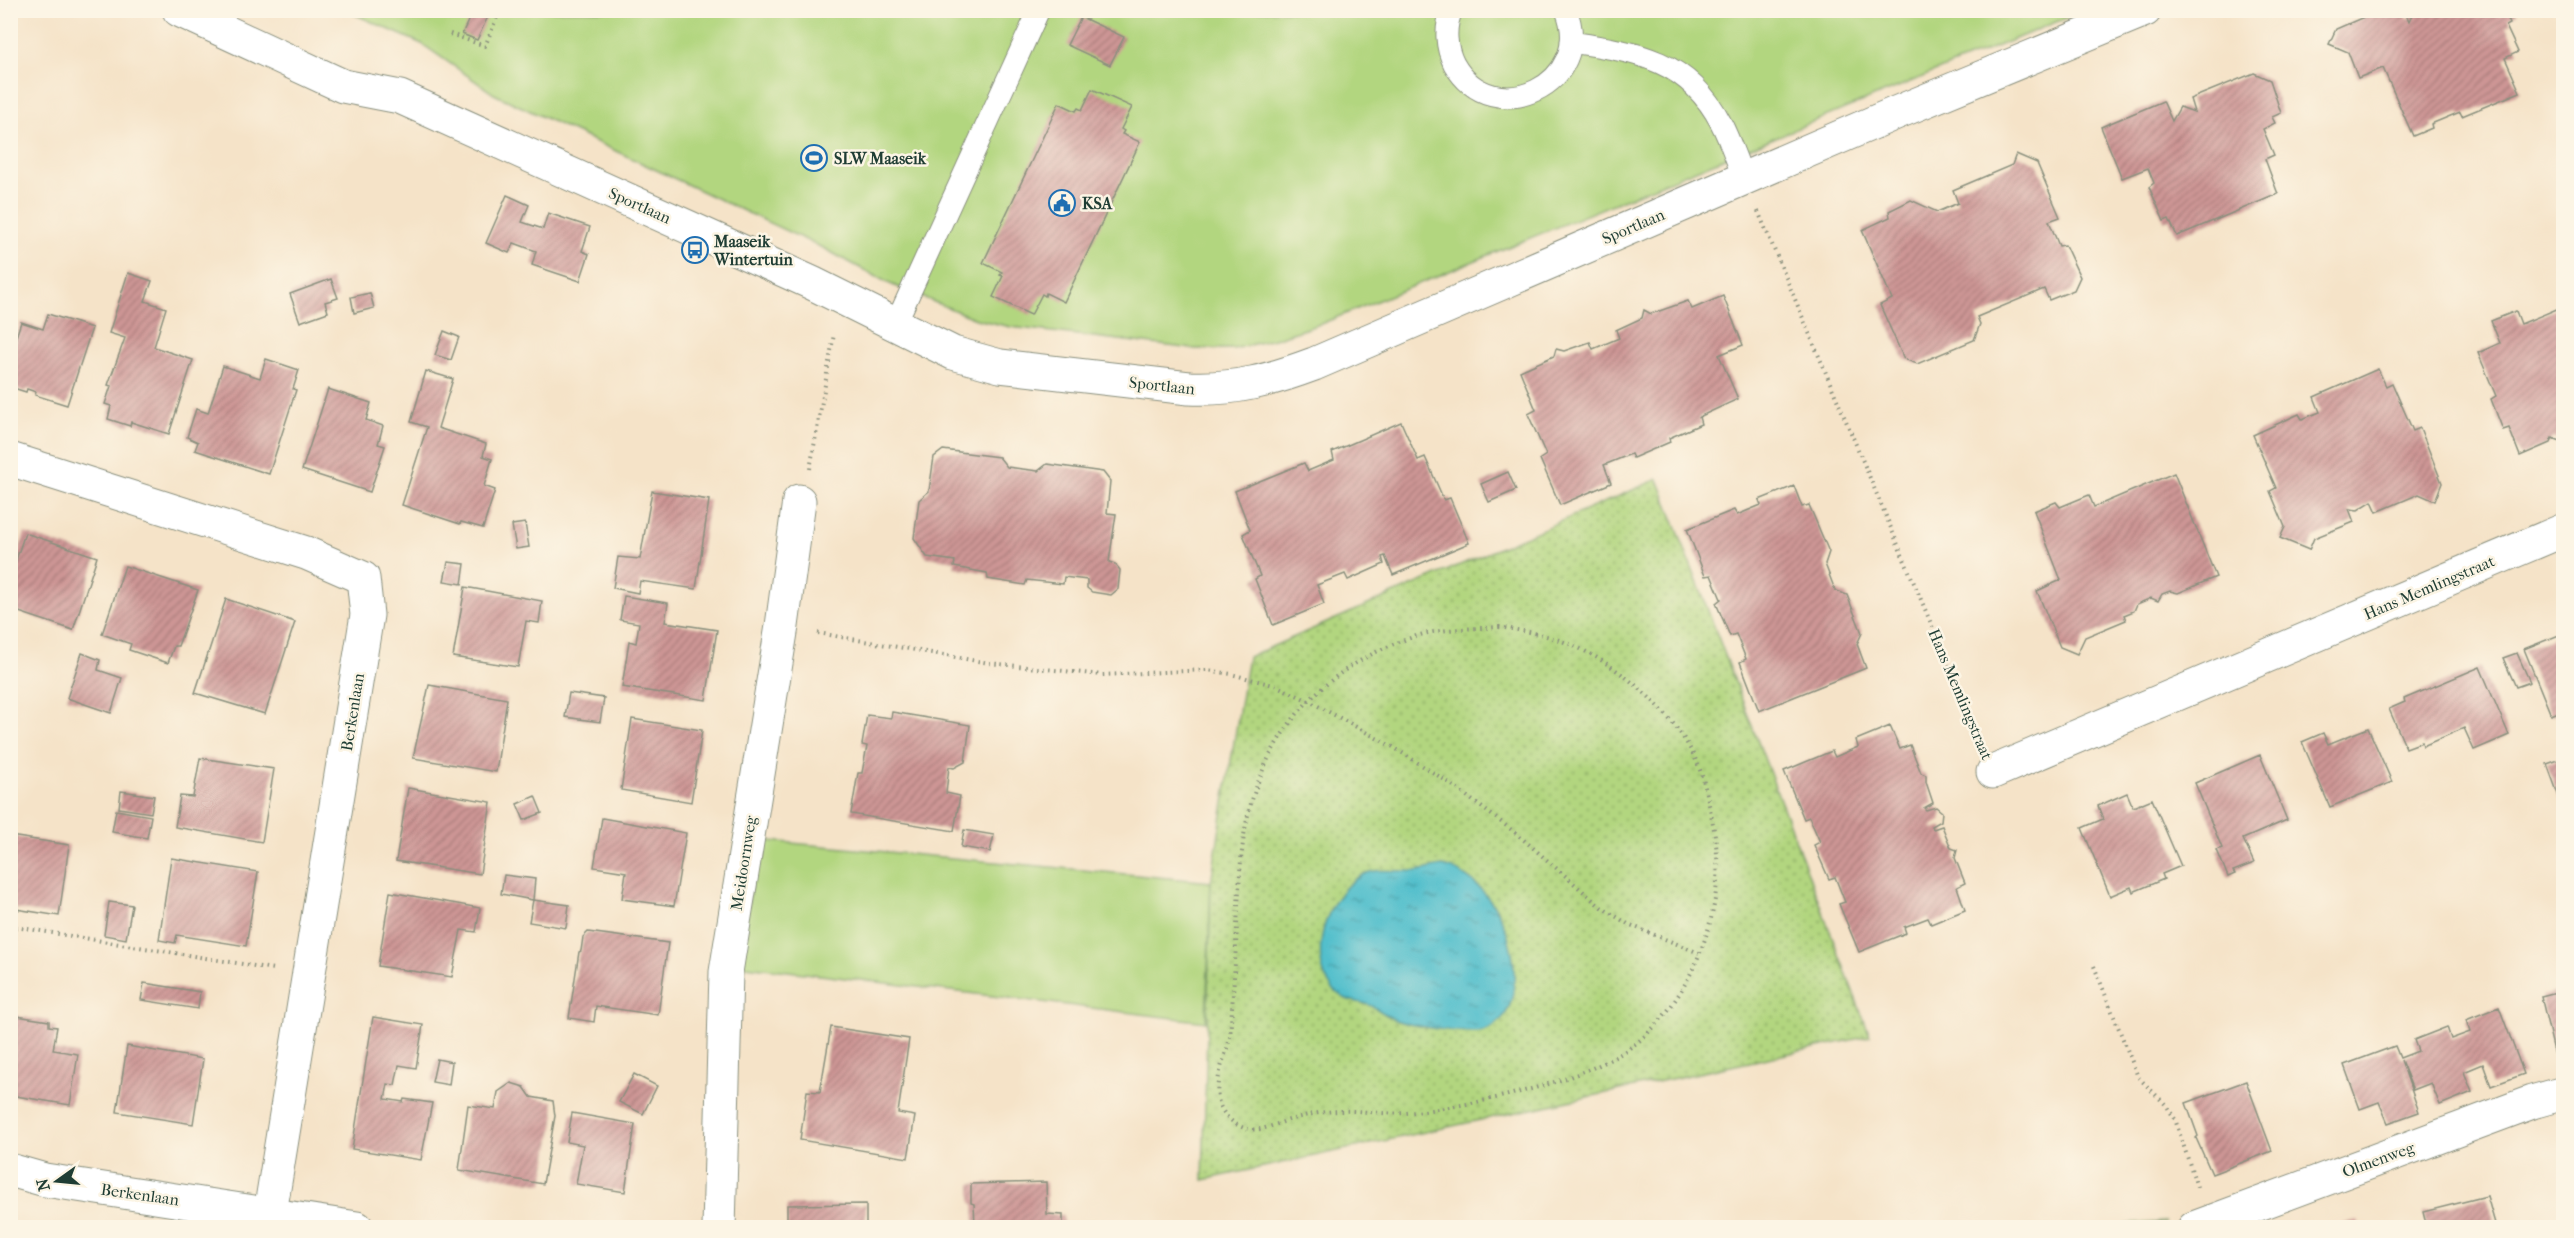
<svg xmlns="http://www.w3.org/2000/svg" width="2574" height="1238" viewBox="0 0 2574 1238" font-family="'IM FELL French Canon',serif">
<defs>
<pattern id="park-dots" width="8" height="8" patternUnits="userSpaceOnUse" patternTransform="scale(1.5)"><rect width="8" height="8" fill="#b2d67f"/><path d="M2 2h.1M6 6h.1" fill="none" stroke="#90af69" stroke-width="1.8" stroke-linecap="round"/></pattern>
<pattern id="water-ripples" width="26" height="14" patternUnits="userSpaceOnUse" patternTransform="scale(1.5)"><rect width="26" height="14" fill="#53bfcc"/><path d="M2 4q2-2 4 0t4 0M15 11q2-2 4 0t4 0" fill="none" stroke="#449ca6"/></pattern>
<pattern id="building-hatch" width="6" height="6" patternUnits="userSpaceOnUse" patternTransform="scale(1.5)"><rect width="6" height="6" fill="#ce9695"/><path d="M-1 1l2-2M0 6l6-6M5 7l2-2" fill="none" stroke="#a77c7a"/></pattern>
</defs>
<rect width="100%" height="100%" fill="#fcf5e5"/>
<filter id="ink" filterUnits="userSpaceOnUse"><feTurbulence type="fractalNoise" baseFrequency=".0167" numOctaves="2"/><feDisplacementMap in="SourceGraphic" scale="12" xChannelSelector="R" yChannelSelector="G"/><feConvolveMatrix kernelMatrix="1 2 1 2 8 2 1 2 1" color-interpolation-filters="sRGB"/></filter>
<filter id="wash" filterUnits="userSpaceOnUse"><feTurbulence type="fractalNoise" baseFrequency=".008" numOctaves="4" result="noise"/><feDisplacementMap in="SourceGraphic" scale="24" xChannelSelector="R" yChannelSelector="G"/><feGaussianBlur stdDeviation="1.35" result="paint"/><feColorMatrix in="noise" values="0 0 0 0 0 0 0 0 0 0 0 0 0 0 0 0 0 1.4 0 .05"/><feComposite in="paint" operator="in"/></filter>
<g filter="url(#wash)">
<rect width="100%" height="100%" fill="#f5e3c8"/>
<g fill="#b2d67f" stroke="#688a5a" stroke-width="1.5">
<polygon points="347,11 2083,11 1323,323 1274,339 1233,349 1194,349 1011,327 976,319 890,284 825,249 494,94 422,44"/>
<polygon points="759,840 1211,882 1206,1022 738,965"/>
<polygon points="2166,1222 2148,1227 2090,1227"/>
</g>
<polygon fill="url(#park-dots)" stroke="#688a5a" stroke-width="1.5" points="1658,479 1870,1036 1203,1180 1211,882 1248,657"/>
<path fill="url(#water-ripples)" stroke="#397e80" stroke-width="1.5" d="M1443,866C1469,872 1493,898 1503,923C1517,955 1525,1018 1483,1031C1470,1035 1413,1026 1398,1021C1386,1017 1378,1007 1366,1004C1360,1002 1355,1002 1349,1000C1299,979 1322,895 1362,875C1378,867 1398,872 1416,871C1425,870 1434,867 1443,866Z"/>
<g id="blocks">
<g fill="url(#building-hatch)">
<polygon points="473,10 491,10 477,40 462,34"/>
<polygon points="2380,10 2404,10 2409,21 2414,10 2515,10 2517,14 2508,19 2510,24 2506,26 2518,52 2505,58 2520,92 2462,116 2460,112 2431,124 2432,128 2413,136 2383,68 2358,78 2348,52 2329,44 2336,29"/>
<polygon points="1081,17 1124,37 1110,65 1067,45"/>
<polygon points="2254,73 2270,80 2281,113 2272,117 2275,123 2263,129 2274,155 2265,159 2278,194 2177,236 2169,219 2164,221 2149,187 2154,183 2148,168 2122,178 2101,127 2163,101 2172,121 2180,107 2194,112 2190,99"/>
<polygon points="1092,89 1132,107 1121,129 1124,131 1122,134 1140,142 1064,302 1046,293 1045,296 1042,294 1031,315 993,297 1003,276 1000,275 1002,272 983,263 1059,103 1076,111 1078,108 1082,110"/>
<polygon points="2016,154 2037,163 2060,217 2049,221 2059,246 2065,245 2080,277 2074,290 2049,300 2044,289 1977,317 1980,324 1974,340 1917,364 1904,359 1880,305 1892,299 1862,230 1890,217 1889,211 1911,200 1937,212 1958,203 1953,190 2012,165"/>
<polygon points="507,195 529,205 522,222 543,229 548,213 590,227 582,251 589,254 580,281 532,265 536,251 514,243 509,253 486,243"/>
<polygon points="128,273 152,281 145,301 166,308 154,347 193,360 169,434 131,422 130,426 108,419 111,406 105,404 111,386 108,385 125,338 109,333"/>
<polygon points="331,279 338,298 325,302 328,312 300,322 290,294"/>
<polygon points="370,293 374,308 354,313 351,297"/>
<polygon points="1723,296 1743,345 1719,355 1738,399 1699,417 1701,424 1669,438 1670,442 1633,458 1631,454 1604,465 1611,483 1560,505 1540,459 1546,455 1528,414 1536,410 1520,371 1554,356 1556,349 1564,351 1590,342 1593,349 1619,338 1616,330 1642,318 1644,310 1651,314 1688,301 1692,309"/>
<polygon points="2564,306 2564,439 2562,442 2552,438 2550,443 2520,456 2509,428 2503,430 2491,399 2496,396 2478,353 2500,343 2491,321 2516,311 2521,324"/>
<polygon points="48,314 92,328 67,405 35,395 36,392 27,389 26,392 10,387 10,355 21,322 43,329"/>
<polygon points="444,331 459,337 451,360 435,355"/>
<polygon points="266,359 299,370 293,389 296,390 269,474 195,450 198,442 187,437 196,409 208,413 223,366 260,378"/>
<polygon points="2378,369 2386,386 2392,383 2413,431 2420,428 2442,483 2435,501 2419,494 2377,512 2372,501 2358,510 2349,509 2354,522 2314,538 2309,550 2280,538 2285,527 2270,491 2276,488 2253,435 2299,414 2302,419 2320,412 2314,397"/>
<polygon points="426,371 453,379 438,428 486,444 483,456 492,459 484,486 495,490 483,528 461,522 460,524 402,505 427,427 411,422"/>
<polygon points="328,389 371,403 366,420 383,426 378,444 385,446 370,492 302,470"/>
<polygon points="1401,422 1418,460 1425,457 1444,500 1450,498 1469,543 1393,575 1385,556 1382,557 1384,564 1348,580 1345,574 1317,585 1324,604 1273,625 1255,579 1260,576 1243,534 1250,530 1235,491 1304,463 1308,471 1334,460 1332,452"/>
<polygon points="943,450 999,457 1007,467 1038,471 1047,464 1103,472 1110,481 1107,513 1116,514 1109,562 1115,564 1120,570 1118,589 1111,595 1092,592 1087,588 1087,580 1064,577 1063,584 1027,580 1025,585 988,579 987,573 954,567 955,561 927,557 914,538 919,500 929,491 934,457"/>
<polygon points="1508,472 1516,490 1489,502 1481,484"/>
<polygon points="2174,473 2216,577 2178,593 2170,591 2162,594 2158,601 2151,598 2137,604 2134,611 2124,615 2126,620 2085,637 2077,654 2060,647 2037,591 2061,580 2034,511 2056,502 2060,507 2089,495 2094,507"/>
<polygon points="1794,486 1802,507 1809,505 1829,552 1825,564 1835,590 1847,595 1862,633 1857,644 1866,668 1759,711 1740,662 1746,659 1736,634 1730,636 1716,603 1721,599 1711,575 1705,576 1687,529 1734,510 1737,515 1761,505 1759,500"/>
<polygon points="652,491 709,500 696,589 640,581 638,593 613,588 618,557 640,559"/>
<polygon points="525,523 529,547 516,549 512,525"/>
<polygon points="25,533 97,557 73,630 10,609 10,578"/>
<polygon points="448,562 465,564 462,584 444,581"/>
<polygon points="125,566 198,590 178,646 174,646 168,663 129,650 131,644 102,634"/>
<polygon points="465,587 542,601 539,623 526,621 518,667 453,657"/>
<polygon points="624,596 668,603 665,622 717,630 706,700 622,687 629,641 636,643 639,623 620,620"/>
<polygon points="226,599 295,622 265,714 195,693"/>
<polygon points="2564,633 2564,710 2551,715 2524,649"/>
<polygon points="82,653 100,660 98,670 122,678 111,713 67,698"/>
<polygon points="2517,653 2530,682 2516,687 2503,658"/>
<polygon points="2480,667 2509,735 2474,750 2464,728 2423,746 2422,742 2406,748 2389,709 2405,702 2404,699"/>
<polygon points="429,685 507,699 496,772 413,758"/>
<polygon points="569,693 604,698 600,722 565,717"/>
<polygon points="892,712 970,725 965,762 954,768 949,767 946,793 960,796 954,831 851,814 858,773 862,773 867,746 862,745 867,715 891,718"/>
<polygon points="632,719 702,730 691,802 621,790"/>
<polygon points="1890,726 1900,749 1910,745 1921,773 1926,775 1926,782 1933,803 1924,808 1926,810 1936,807 1942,812 1941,821 1932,826 1933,829 1942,826 1951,848 1957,850 1955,858 1965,883 1957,887 1965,910 1931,924 1928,918 1904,927 1906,933 1859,952 1839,904 1845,902 1835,877 1829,879 1814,845 1820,842 1809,817 1804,819 1784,771 1832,751 1835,757 1858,747 1856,740"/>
<polygon points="2368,728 2392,782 2330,807 2302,742 2323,733 2328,744"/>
<polygon points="2260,755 2287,820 2243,839 2254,863 2233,871 2235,874 2228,877 2217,850 2222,848 2195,783"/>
<polygon points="200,758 274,769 262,842 175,827 180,796 193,797"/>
<polygon points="2564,758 2564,808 2563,808 2547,764"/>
<polygon points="408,788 491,802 480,874 396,861"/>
<polygon points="121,791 154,796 151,813 119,808"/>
<polygon points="2127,793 2133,807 2152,799 2181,866 2162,874 2164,879 2133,892 2131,887 2110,896 2082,828 2103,819 2098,806"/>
<polygon points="535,796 542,813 524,820 517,804"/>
<polygon points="116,810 151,816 147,838 112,832"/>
<polygon points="602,818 686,833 674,906 622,899 626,872 594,867"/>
<polygon points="964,830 994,835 990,852 961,847"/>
<polygon points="10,836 69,845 59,916 10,908"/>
<polygon points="171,858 258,872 246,946 177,935 175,943 159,940"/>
<polygon points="504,875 535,879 533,900 501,894"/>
<polygon points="390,892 480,908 476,932 461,930 452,977 378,966"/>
<polygon points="533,900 569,905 566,928 529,922"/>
<polygon points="109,902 132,905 126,939 104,935"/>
<polygon points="588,932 668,943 658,1015 596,1006 594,1022 569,1018 579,952 581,951 583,937"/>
<polygon points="144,983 200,992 198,1009 141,1000"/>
<polygon points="2564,990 2564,1062 2557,1064 2541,996"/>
<polygon points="2499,1007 2524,1074 2491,1086 2483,1064 2464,1072 2472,1092 2440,1105 2431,1083 2413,1090 2401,1060 2419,1112 2388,1123 2379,1102 2360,1109 2344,1065 2395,1046 2400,1058 2418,1051 2414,1040 2447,1027 2451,1039 2470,1032 2466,1020"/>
<polygon points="10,1015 49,1021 49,1026 57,1027 53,1050 78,1054 70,1105 10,1095"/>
<polygon points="373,1017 423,1025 416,1068 399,1065 395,1085 388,1084 385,1099 403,1102 404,1099 432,1103 421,1160 352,1149"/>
<polygon points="831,1027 909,1039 898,1113 915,1116 908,1158 800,1140 807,1091 820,1092"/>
<polygon points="127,1046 203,1059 193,1124 117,1112"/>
<polygon points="437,1059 452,1062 449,1085 432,1082"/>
<polygon points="634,1074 657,1086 643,1114 619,1102"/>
<polygon points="2246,1081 2272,1151 2212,1174 2196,1138 2198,1136 2186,1103"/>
<polygon points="511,1083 524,1087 531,1097 553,1101 555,1116 543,1184 459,1170 468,1105 495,1109 498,1092"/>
<polygon points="572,1113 635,1124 625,1192 576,1184 583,1145 567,1142"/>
<polygon points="1046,1182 1047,1214 1063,1215 1063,1228 967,1228 975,1225 974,1204 971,1203 971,1184"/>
<polygon points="2487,1196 2496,1227 2427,1228 2423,1212"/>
<polygon points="866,1204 866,1228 787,1228 787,1205"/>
<polygon points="2358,1220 2360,1228 2330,1228 2330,1227"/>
</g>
</g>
</g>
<g filter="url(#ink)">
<use href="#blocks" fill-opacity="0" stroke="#8a907e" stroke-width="1.5"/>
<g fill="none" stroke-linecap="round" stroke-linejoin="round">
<defs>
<g id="service">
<path d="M1452,10C1444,28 1446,48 1454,64C1493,133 1596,83 1566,10"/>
<path d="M1571,42C1637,52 1688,59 1721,123C1730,140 1736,160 1744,178"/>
<polyline points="895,325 1039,10"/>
</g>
<g id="minor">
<path d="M179,10L343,86L400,97L812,283L953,353L1000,366L1189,388C1236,390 1271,380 1314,364L1898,112L2145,10"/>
<polyline points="10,459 306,553 363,578 367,615 270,1213"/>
<polyline points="1993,772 2564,530"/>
<polyline points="10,1170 45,1180 357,1228"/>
<polyline points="719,1228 726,972 782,626 799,501"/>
<polyline points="2194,1228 2532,1102 2564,1093"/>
</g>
</defs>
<use href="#service" stroke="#8a907e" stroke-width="23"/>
<use href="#minor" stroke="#8a907e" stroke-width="35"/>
<g stroke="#8a907e" stroke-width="4" stroke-dasharray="1.5 4.5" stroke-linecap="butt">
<polyline points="1396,10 1403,14 1419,13"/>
<polyline points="450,34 485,46 500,10"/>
<polyline points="1758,211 1979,738"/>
<polyline points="810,469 834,334"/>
<path d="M1499,627C1518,630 1538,633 1556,639C1615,658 1686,719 1703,779C1712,816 1721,853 1716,891C1710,946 1677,1015 1631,1047C1581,1083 1468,1107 1406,1113C1384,1115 1363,1110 1342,1111C1324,1111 1306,1115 1289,1120C1269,1126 1253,1137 1233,1122C1204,1100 1223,1065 1230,1038C1233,994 1236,950 1238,906C1240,874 1241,842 1249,811C1271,725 1328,665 1413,637C1440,628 1470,629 1499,627Z"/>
<polyline points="818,633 989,663 1102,675 1207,670 1231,674 1277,686 1309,701 1393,747 1448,782 1517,834 1601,907 1628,924 1699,953"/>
<polyline points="10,926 273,969"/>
<polyline points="2094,966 2138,1077 2166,1105 2175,1119 2197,1187"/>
</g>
<use href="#service" stroke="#fff" stroke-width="21"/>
<use href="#minor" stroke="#fff" stroke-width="33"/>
</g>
</g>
<defs>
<symbol id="stadium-ring" viewBox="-11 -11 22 22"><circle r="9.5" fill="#fcf5e5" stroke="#1f6fb2" stroke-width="1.5"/><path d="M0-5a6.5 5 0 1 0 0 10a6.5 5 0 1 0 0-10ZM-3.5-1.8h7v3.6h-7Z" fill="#1f6fb2"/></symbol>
<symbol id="civic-ring" viewBox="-11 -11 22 22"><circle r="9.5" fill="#fcf5e5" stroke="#1f6fb2" stroke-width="1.5"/><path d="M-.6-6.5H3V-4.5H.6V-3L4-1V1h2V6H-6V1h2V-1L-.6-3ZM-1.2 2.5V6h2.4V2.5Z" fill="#1f6fb2"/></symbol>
<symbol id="bus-ring" viewBox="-11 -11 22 22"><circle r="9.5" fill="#fcf5e5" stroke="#1f6fb2" stroke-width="1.5"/><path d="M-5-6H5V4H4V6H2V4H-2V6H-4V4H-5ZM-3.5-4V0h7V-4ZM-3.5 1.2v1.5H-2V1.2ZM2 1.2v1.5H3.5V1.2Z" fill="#1f6fb2"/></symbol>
</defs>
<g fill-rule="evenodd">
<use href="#stadium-ring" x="799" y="143" width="30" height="30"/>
<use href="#civic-ring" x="1047" y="188" width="30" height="30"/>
<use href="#bus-ring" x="680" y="235" width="30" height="30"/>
</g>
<g text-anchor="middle" stroke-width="5" stroke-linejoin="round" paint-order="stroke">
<g font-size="16" font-weight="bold" fill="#1f3d34" stroke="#fcf5e5" text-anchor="start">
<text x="834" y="164">SLW Maaseik</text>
<text x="1082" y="209">KSA</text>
<text x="714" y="247">Maaseik<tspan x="714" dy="18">Wintertuin</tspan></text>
</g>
<g font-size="16" fill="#1f3d34" stroke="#fcf5e5">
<text transform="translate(640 205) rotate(24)" y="6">Sportlaan</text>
<text transform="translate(1633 226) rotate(-23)" y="6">Sportlaan</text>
<text transform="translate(1162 385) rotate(6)" y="6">Sportlaan</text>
<text transform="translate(2429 587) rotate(-23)" y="6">Hans Memlingstraat</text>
<text transform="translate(1961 694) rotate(67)" y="6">Hans Memlingstraat</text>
<text transform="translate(352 712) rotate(-81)" y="6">Berkenlaan</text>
<text transform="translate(743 863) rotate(-81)" y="6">Meidoornweg</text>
<text transform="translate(2378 1159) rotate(-20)" y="6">Olmenweg</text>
<text transform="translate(140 1194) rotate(8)" y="6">Berkenlaan</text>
</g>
</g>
<rect width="2574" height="1238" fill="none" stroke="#fcf5e5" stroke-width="36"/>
<g transform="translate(57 1181) rotate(255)" stroke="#fcf5e5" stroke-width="4.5" paint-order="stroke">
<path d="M0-4.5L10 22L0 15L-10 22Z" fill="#1f3d34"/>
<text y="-9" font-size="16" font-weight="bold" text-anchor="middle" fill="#1f3d34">N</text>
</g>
</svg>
